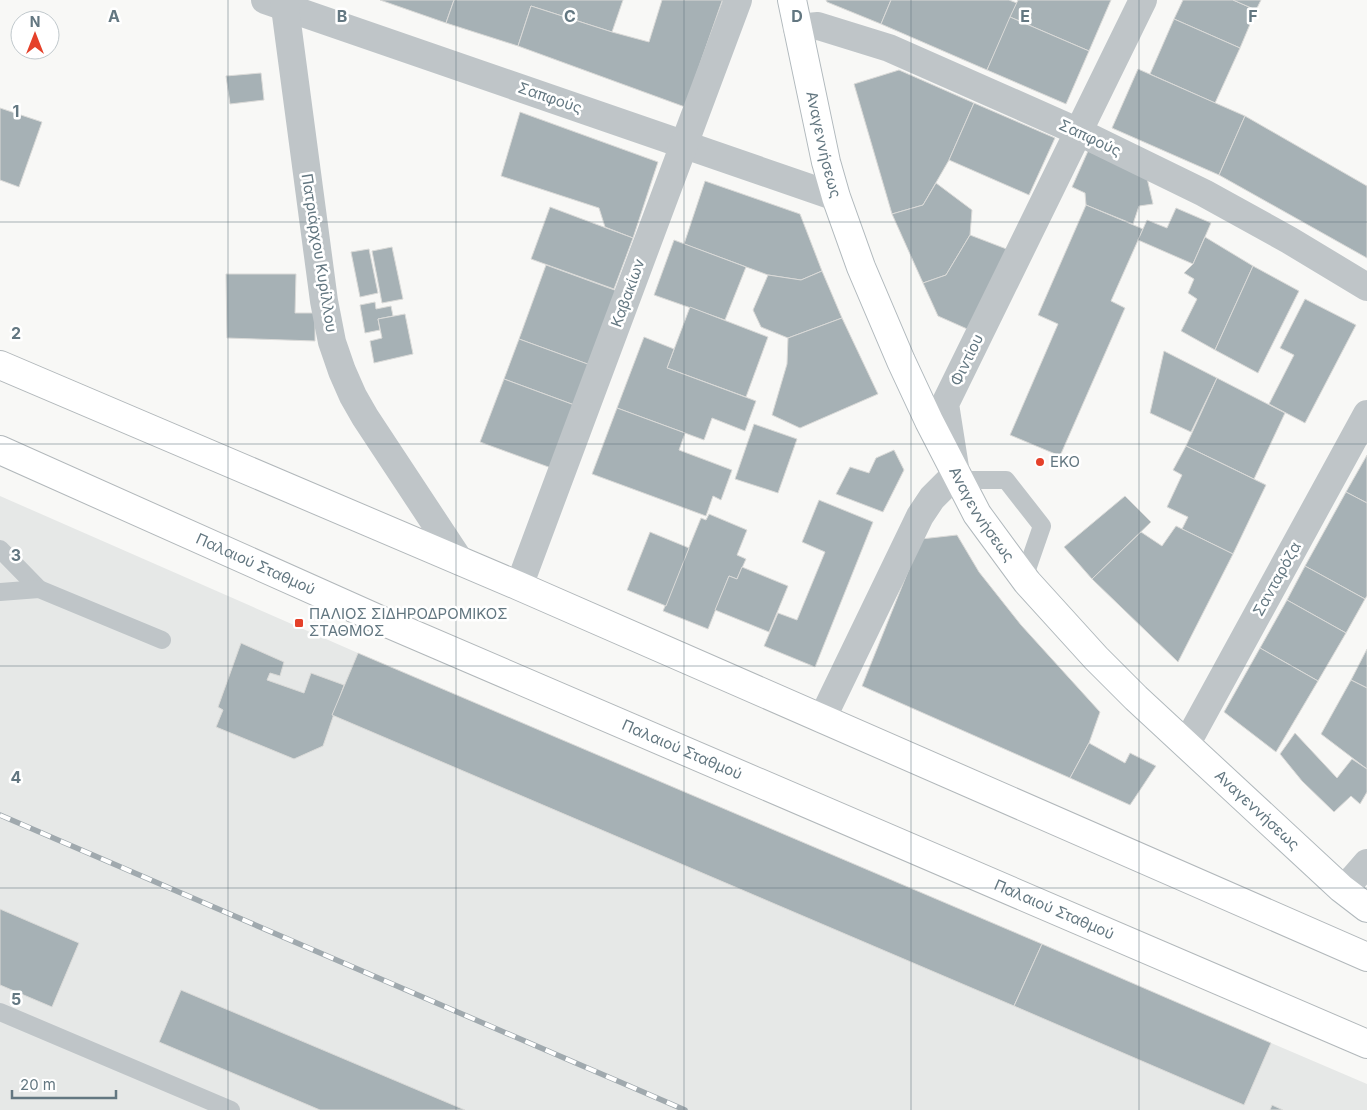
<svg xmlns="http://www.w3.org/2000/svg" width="1367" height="1110" viewBox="0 0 1367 1110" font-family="Inter,sans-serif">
<rect width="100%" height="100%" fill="#f8f8f6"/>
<polygon fill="#e6e8e7" points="0,496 358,653 1367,1084 1367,1110 0,1110"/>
<g fill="#a6b1b5" stroke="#dadad8">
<polygon points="380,0 454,0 446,23"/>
<polygon points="454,0 623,0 612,32 531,6 518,46 446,23"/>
<polygon points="662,0 736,0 735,5 722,1 685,107 518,46 531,6 612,32 649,42"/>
<polygon points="826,0 891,0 881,24 827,2"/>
<polygon points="891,0 1009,0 1017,3 987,70 881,24"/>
<polygon points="1018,0 1111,0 1089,51 1010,17"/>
<polygon points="1183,0 1233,0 1256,10 1240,48 1174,19"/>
<polygon points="1233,0 1261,0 1256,10"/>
<polygon points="1010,17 1089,51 1066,104 987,70"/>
<polygon points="1174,19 1240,48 1215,103 1150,74"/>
<polygon points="1138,69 1245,116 1219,175 1112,128"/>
<polygon points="899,70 974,103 949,160 923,205 892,214 854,84"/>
<polygon points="261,73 264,100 230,104 226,76"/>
<polygon points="974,103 1055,138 1029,195 949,160"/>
<polygon points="0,108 42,122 19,187 0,180"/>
<polygon points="520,112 658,162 633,238 605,227 599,208 501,176"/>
<polygon points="1245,116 1367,186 1367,258 1219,175"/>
<polygon points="1088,151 1147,178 1153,204 1139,206 1133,224 1086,205 1085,193 1072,187"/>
<polygon points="705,181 800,214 822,271 801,280 768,275 684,244"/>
<polygon points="936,183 972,210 970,235 946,275 923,283 892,214 923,205"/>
<polygon points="1086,205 1143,229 1111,301 1125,308 1060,456 1010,435 1058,324 1038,315"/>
<polygon points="550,207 633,238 614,289 531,259"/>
<polygon points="1176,208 1211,223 1193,264 1138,240 1147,220 1167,228"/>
<polygon points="970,235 1009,250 974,332 938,316 923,283 946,275"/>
<polygon points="1205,237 1253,266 1215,350 1181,331 1197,299 1188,293 1194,279 1184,273 1193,264"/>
<polygon points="674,240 746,267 725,320 654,295"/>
<polygon points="392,247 403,299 382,303 372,251"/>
<polygon points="369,249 378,293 360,297 351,252"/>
<polygon points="546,265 620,292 593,366 519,339"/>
<polygon points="1253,266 1299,291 1258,373 1215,350"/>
<polygon points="822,271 842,318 788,338 761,327 753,310 768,275 801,280"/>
<polygon points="226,274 296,274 295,313 315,313 315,341 227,338"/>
<polygon points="1305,299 1356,325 1305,423 1269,404 1294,355 1280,348"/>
<polygon points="375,302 376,309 391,306 393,316 378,319 380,330 365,333 360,305"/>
<polygon points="690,307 768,337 746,397 667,368"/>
<polygon points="405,314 413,354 374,363 370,341 382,338 378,319"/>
<polygon points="842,318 878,394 800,428 772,415 787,364 788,338"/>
<polygon points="644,337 674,349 667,368 756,401 745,431 712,418 704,440 617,408"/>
<polygon points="519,339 593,366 577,406 504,379"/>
<polygon points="1164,351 1217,378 1191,432 1150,413"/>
<polygon points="1217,378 1285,413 1254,479 1186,446"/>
<polygon points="504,379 577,406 554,469 480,442"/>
<polygon points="617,408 685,433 679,450 732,470 721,500 713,496 706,516 592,474"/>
<polygon points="754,424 797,439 778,493 735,479"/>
<polygon points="1186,446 1266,485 1233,554 1182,529 1188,517 1167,507 1182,475 1173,470"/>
<polygon points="894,450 904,470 883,512 836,494 850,467 869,473 876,458"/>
<polygon points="1367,455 1367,503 1346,492"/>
<polygon points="1346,492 1367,503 1367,596 1365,599 1305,566"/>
<polygon points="1125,496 1151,522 1092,579 1064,547"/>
<polygon points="819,500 873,522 815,667 764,646 778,613 797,620 825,552 802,542"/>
<polygon points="709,514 747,530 737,555 746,559 737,579 729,576 708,629 663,611 701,518 706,520"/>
<polygon points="1176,526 1233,554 1178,662 1092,579 1141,532 1162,546"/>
<polygon points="650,532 689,548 666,606 627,590"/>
<polygon points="957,535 979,572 1021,625 1100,712 1089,743 1070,778 862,686 921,539"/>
<polygon points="1305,566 1365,599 1346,633 1287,600"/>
<polygon points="742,567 788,586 769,632 715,610 729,576 737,579"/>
<polygon points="1287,600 1346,633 1318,681 1260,648"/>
<polygon points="241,643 284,662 280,676 270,673 267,680 304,693 311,673 344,685 323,746 294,759 216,727 223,710 218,707"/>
<polygon points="1260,648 1318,681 1276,752 1224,712"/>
<polygon points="1367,649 1367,688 1351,680"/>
<polygon points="358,653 1042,944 1014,1006 332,715"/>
<polygon points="1351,680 1367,688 1367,769 1321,734"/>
<polygon points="1295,733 1337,778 1352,759 1367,769 1367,792 1360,804 1351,796 1334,812 1302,781 1280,754"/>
<polygon points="1089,743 1125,763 1130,753 1156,766 1130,805 1070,778"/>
<polygon points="0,909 79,943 52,1007 0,985"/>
<polygon points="1042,944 1271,1043 1244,1105 1014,1006"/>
<polygon points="181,990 465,1110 320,1110 159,1042"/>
<polygon points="1272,1105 1283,1110 1270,1110"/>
</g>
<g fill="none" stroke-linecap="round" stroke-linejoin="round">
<defs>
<g id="secondary">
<path id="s1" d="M792,0L826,162L836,197L861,267L901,361L929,421L977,514L1027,582L1096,658L1136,698L1341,888L1367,908"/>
</g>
<g id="highway">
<polyline points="0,365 519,586 1367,957"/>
<path id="s2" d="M0,450L387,623L1367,1044"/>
</g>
</defs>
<use href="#secondary" stroke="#b1b9bd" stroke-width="30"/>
<use href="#highway" stroke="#b2b8bb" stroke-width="30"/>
<g stroke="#bfc5c8" stroke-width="18">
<polyline points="959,480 1006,480 1042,526 1024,578"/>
<polyline points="0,549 39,589"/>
<polyline points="0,592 39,589 162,640"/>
<polyline points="0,1012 231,1110"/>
</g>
<g stroke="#bfc5c8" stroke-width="28">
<polyline points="265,0 836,197"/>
<polyline points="284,0 324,301 332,342 342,371 353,396 365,417 460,561"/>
<polyline points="797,28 818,26 889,48 1079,132 1204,193 1289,240 1367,287"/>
<polyline points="519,586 738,0"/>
<polyline points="822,719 920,516 932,498 956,474 945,404 1143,0"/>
<polyline points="1184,742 1193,732 1367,414"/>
<polyline points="1341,888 1354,878 1367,863"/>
</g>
<use href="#secondary" stroke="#fff" stroke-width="28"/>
<use href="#highway" stroke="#fff" stroke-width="28"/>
<defs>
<polyline id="rail" points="0,815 685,1110"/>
</defs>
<use href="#rail" stroke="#a0a9ae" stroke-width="5.5"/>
<use href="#rail" stroke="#fff" stroke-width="4" stroke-dasharray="11" stroke-linecap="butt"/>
</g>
<path fill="none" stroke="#637781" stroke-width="1" stroke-opacity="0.55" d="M228,0V1110M456,0V1110M684,0V1110M911,0V1110M1139,0V1110M0,222H1367M0,444H1367M0,666H1367M0,888H1367"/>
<g fill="#e5412a" stroke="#fff" stroke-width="2">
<circle cx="1040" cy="462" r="5"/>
<rect x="294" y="618" width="10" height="10" rx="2.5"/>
</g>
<g text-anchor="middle" stroke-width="5" stroke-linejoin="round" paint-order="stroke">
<g font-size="15" fill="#637781" stroke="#fff">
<text transform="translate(550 98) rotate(19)" y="5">Σαπφούς</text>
<text transform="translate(1090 138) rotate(25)" y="5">Σαπφούς</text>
<text dy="5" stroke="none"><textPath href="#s1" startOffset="148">Αναγεννήσεως</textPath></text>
<text transform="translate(319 253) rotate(81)" y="5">Πατριάρχου Κυρίλλου</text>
<text transform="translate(628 293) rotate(-70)" y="5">Καβακίων</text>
<text transform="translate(967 360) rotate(-64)" y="5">Φιντίου</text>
<text dy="5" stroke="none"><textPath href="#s1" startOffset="552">Αναγεννήσεως</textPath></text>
<text dy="5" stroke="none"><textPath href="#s2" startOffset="280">Παλαιού Σταθμού</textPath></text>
<text transform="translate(1277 579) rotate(-61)" y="5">Σανταρόζα</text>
<text dy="5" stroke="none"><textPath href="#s2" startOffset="745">Παλαιού Σταθμού</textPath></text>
<text dy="5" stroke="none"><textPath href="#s1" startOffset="958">Αναγεννήσεως</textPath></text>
<text dy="5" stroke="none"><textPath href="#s2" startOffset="1150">Παλαιού Σταθμού</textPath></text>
</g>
<g font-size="15" fill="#637781" stroke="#fff" text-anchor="start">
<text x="1050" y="467">EKO</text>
<text x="309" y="619">ΠΑΛΙΟΣ ΣΙΔΗΡΟΔΡΟΜΙΚΟΣ<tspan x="309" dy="17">ΣΤΑΘΜΟΣ</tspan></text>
</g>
</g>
<g font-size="16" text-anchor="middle" font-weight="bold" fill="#637781" stroke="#fff" stroke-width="5" stroke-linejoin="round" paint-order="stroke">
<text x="114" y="22">A</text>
<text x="342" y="22">B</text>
<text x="570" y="22">C</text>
<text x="797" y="22">D</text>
<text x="1025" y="22">E</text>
<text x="1253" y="22">F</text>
<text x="16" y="117">1</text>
<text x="16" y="339">2</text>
<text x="16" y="561">3</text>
<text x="16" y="783">4</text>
<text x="16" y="1005">5</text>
</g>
<g transform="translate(35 35)"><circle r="24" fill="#ffffff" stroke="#c1c9cd"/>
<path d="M0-4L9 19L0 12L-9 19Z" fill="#e5412a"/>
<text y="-8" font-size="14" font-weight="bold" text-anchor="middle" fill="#637781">N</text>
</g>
<path d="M12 1090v8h104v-8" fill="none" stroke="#637781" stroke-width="2.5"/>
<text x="20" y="1090" font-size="15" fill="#637781" stroke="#ffffff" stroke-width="4" paint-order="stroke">20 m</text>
</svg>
